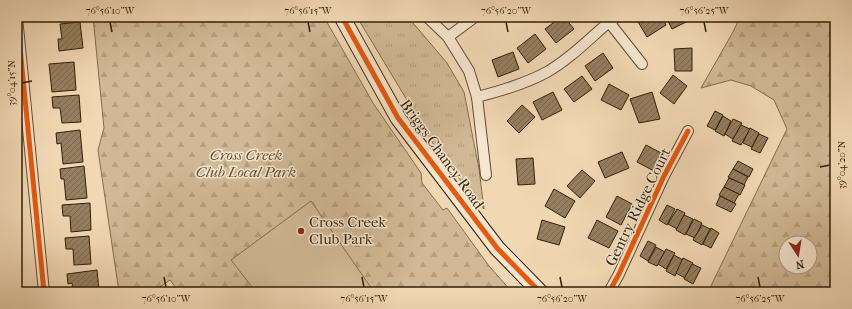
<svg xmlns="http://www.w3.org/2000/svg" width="852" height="309" viewBox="0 0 852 309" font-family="'IM FELL French Canon',serif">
<defs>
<pattern id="grass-tufts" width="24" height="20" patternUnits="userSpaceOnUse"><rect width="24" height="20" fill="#d1b997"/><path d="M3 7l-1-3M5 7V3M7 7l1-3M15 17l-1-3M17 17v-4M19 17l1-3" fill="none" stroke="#b49f80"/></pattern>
<pattern id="forest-firs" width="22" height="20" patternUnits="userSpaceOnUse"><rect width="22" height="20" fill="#d1b997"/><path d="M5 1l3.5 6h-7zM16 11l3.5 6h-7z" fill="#b49f80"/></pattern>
<pattern id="building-hatch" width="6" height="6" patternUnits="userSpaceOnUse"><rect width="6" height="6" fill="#957f60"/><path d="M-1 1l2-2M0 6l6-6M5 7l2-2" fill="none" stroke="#7a674d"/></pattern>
</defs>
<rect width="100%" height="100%" fill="#f1d8b5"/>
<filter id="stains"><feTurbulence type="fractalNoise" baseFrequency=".005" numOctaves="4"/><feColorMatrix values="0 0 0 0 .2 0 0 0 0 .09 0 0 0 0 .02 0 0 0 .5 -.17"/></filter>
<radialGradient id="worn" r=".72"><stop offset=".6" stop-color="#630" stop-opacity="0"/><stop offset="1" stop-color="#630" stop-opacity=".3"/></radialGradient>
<polygon fill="url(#grass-tufts)" stroke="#826c4e" points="357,17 408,17 447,63 464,92 479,169 484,209 440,155"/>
<g fill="url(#forest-firs)" stroke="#826c4e" fill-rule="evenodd">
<polygon points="93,17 324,17 373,103 421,173 422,183 443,210 447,208 489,266 512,292 179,292 170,280 153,292 119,292 98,150 104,128"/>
<path d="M740,17H835V292H708L787,129L774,100L751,86L731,80L701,88L733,32ZM786,243H810V267H786Z"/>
</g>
<polygon fill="#d1b997" stroke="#826c4e" points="311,201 374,292 256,292 231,260"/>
<g fill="url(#building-hatch)" stroke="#321f04">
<polygon points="561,17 564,17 574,29 556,43 545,29"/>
<polygon points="642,17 661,17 666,25 647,37 637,20"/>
<polygon points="666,17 691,17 692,19 672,29"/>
<polygon points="80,22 83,48 59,51 58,39 62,39 60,24"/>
<polygon points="535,34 546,49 528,63 517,48"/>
<polygon points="692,48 692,71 675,71 674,49"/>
<polygon points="513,52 519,69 498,77 492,60"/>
<polygon points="603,53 613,68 595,81 585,66"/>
<polygon points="74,62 76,90 52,92 49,64"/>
<polygon points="673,75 687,86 674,104 660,93"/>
<polygon points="582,76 592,89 574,102 564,89"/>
<polygon points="609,84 629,95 621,110 601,100"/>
<polygon points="553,92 562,110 542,120 533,102"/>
<polygon points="652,92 660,119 639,123 630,99"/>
<polygon points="79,95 81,122 62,123 60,108 53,108 52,97"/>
<polygon points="522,105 535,117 519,133 507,121"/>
<polygon points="715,111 723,115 715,130 707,126"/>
<polygon points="723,116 731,121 724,136 715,131"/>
<polygon points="733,119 742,123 733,139 725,134"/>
<polygon points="741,125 750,129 741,145 732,141"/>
<polygon points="750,128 759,133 752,147 743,143"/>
<polygon points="80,130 83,162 63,164 61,143 57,144 56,133"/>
<polygon points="759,134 768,138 760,153 751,149"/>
<polygon points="646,145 663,154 654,171 637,162"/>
<polygon points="622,152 629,168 605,178 598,162"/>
<polygon points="533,158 535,184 518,185 516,159"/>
<polygon points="738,161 753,169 749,177 733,169"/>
<polygon points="84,166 87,198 66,200 64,179 61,179 60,169"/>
<polygon points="733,169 748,177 744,185 728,177"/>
<polygon points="582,170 595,181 580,198 567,186"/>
<polygon points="729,178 745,185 740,195 724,187"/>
<polygon points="724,187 739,194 734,203 719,195"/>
<polygon points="554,189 575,201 565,218 545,206"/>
<polygon points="617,196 632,204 621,225 606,217"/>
<polygon points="720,196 736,204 731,212 716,205"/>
<polygon points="90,203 91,230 71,232 70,216 63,216 62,205"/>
<polygon points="667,205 675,209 667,225 659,220"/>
<polygon points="677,209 685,213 677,229 668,224"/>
<polygon points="684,215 693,219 685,235 676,230"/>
<polygon points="694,219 702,223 695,238 686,234"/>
<polygon points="542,220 565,227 559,245 537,239"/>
<polygon points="597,220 618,231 609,248 588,238"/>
<polygon points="702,225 710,229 702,245 693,240"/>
<polygon points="711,228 719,233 711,248 703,244"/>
<polygon points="89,236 91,264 74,265 73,249 66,249 65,238"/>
<polygon points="648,241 656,245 648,261 640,256"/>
<polygon points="656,247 665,252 657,266 648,262"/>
<polygon points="666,249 675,253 666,269 658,264"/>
<polygon points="674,255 683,260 675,276 666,271"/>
<polygon points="683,258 693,263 685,278 676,273"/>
<polygon points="692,264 701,268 693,284 684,279"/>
<polygon points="97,270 99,290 92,291 92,292 73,292 72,283 68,284 67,274"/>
</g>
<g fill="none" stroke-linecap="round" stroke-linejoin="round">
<defs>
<g id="minor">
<polyline points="17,17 44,292"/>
<polyline points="427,17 448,37 469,71 477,97 486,175"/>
<polyline points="609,22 642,64"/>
<polyline points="448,37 475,17"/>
<path d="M477,97C501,91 525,84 547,72C570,59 589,39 609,22L617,17"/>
<polyline points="609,292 619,274 664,176 688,131"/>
</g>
<polyline id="secondary" points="342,17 398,118 497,248 540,292"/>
</defs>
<use href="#minor" stroke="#624d30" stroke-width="12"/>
<use href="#secondary" stroke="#321f04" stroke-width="17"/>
<use href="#minor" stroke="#f6e6cf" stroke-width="10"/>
<use href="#secondary" stroke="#f6e6cf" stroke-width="15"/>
<defs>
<g id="cycleway">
<polyline points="17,17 44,292"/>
<polyline points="342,17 398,118 497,248 540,292"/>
<polyline points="609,292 619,274 664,176 688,131"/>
</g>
</defs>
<use href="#cycleway" stroke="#f6e6cf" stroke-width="8"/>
<use href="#cycleway" stroke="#e8590c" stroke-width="5"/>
</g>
<path fill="none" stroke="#321f04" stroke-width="1.5" d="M110,22L112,32M308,22L310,32M506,22L508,32M704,22L706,32M22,83L32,81M820,167L830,165M164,277L166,287M362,277L364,287M560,277L562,287M758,277L760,287"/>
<circle fill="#8f2418" stroke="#f6e6cf" stroke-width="1.5" cx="301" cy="231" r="4"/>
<g text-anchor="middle" stroke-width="3" stroke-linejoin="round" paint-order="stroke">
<g font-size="15" fill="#321f04" stroke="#f6e6cf">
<text transform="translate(442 154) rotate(54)" y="5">Briggs Chaney Road</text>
<text transform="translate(638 207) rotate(-64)" y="5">Gentry Ridge Court</text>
</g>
<g font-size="15" font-style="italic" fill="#624d30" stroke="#f6e6cf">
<text x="246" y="160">Cross Creek<tspan x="246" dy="17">Club Local Park</tspan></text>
</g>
<g font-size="15" fill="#321f04" stroke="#f6e6cf" text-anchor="start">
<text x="309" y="227">Cross Creek<tspan x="309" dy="17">Club Park</tspan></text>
</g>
</g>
<rect width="852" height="309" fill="none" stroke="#f1d8b5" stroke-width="44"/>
<g transform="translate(798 255) rotate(168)"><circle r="19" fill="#f6e6cf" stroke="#a8967e"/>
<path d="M0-3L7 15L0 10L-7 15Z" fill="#8f2418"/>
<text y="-6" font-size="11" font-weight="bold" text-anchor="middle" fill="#321f04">N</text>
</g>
<rect x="22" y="22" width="808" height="265" fill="none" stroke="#321f04" stroke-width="1.5"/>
<g font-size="10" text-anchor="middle" fill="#321f04">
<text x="110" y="14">76°56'10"W</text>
<text x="308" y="14">76°56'15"W</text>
<text x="506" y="14">76°56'20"W</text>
<text x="704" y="14">76°56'25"W</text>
<text transform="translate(11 83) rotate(-90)" y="4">39°04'15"N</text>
<text transform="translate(841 165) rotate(-90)" y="4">39°04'20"N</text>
<text x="166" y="302">76°56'10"W</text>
<text x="364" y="302">76°56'15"W</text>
<text x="562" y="302">76°56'20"W</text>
<text x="760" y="302">76°56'25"W</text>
</g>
<rect width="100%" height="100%" filter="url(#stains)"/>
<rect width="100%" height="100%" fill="url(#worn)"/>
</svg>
